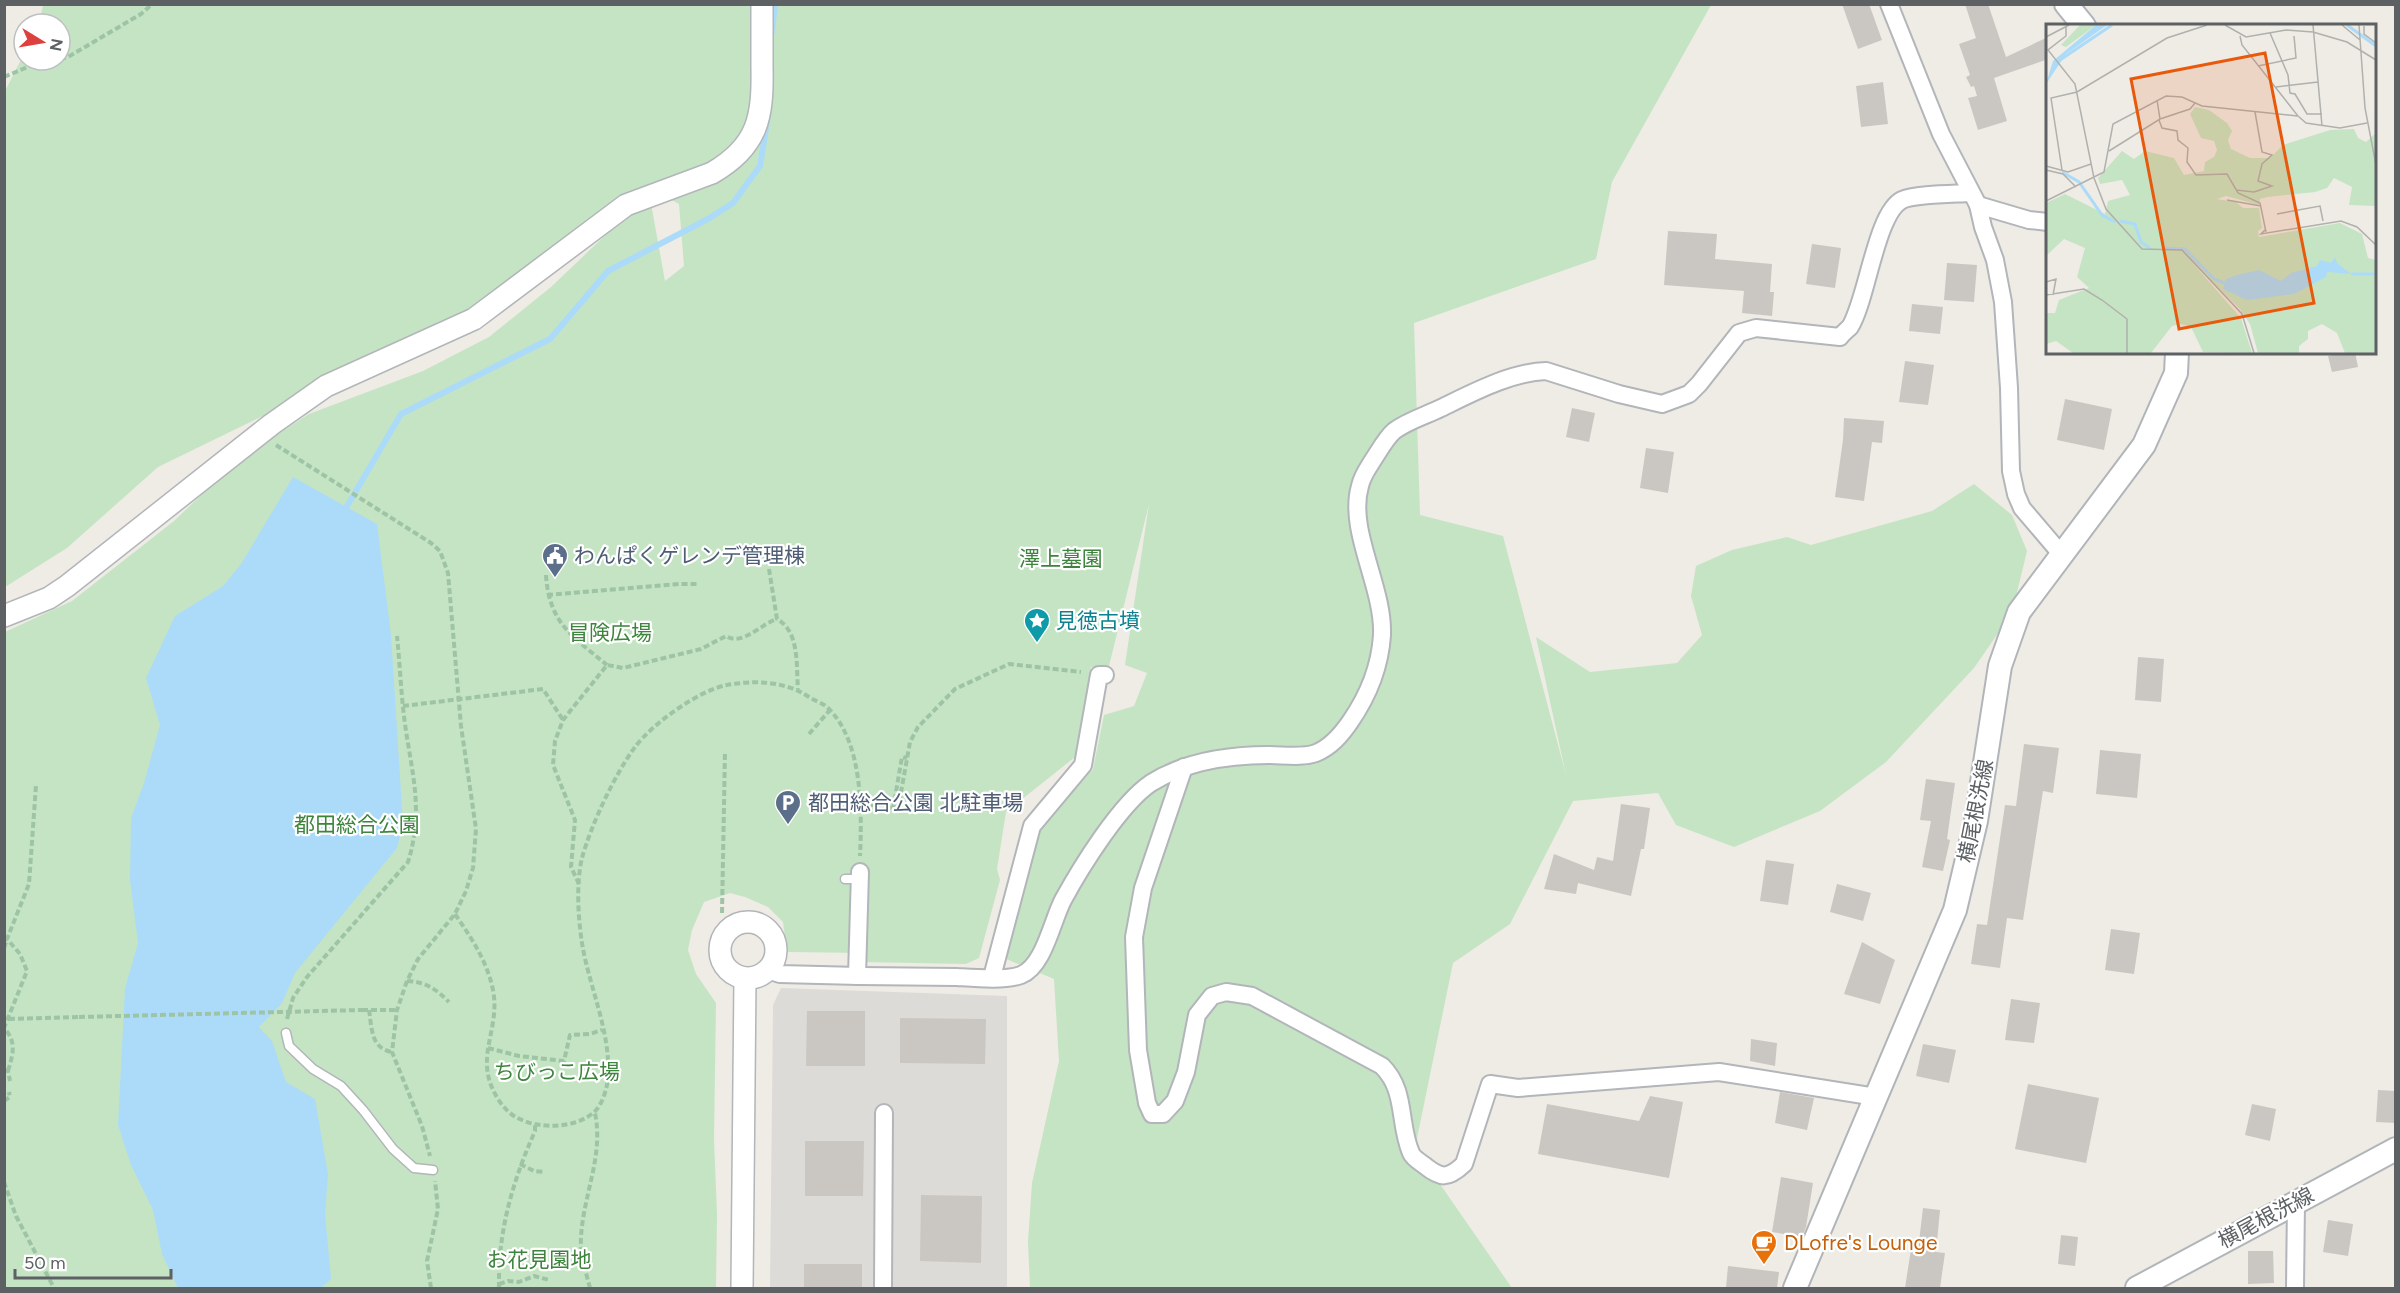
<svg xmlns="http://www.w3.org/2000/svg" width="2400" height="1293" viewBox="0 0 2400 1293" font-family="Figtree,'Noto Sans JP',sans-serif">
<rect width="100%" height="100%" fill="#eeece5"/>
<polygon fill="#dddbd7" points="781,988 1007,996 1007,1288 770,1288 773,1005"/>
<path fill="#c5e4c4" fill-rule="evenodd" d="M43,5H1711L1612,182L1596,259L1414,323L1420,515L1503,536L1566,775L1536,637L1590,672L1677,663L1702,635L1691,596L1696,566L1732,550L1787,537L1811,545L1932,511L1974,484L2012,515L2027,551L2012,613L1974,668L1886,762L1820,811L1734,847L1676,825L1658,793L1573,801L1510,924L1453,963L1415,1148L1512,1288H1030L1028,1242L1032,1183L1059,1061L1054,979L1004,958L1039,831L1093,769L1104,715L1134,706L1147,673L1125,665L1149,504L1109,666L1091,667L1075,757L1006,812L997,869L1000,880L979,958L966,964L863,962V953L787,952L783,922L768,907L745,897L730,893L704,902L692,930L688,950L696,974L716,1003L714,1139L717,1214L716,1288H5V632L72,601L174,521L239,459L309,414L423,371L489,337L551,287L636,206L474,319L337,380L158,467L67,548L5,587V91L24,54V60H60V24H39ZM659,193L679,204L684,266L665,281L650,198Z"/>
<polygon fill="#abdbf8" points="293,477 377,524 391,635 403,824 397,848 295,973 282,1003 259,1027 272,1041 286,1082 315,1099 328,1174 325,1214 331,1279 321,1288 178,1288 162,1254 153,1210 131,1165 118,1125 125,988 138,943 130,880 131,818 144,783 160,725 146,678 175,616 223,586 241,564"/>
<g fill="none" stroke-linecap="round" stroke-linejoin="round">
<g stroke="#abdbf8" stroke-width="6">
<polyline points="772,32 775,4"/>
<polyline points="343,513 401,414 550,339 608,271 708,219 733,203 760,166 768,115"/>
</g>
</g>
<g fill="#cac7c2">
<polygon points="1842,4 1869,4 1882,40 1858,49"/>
<polygon points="1965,4 1988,4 2006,57 2048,37 2048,59 1994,78 2007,121 1978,130 1968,98 1977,96 1974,86 1971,87 1966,77 1970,75 1959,44 1976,38"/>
<polygon points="1883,82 1888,124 1861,127 1856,86"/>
<polygon points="1668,231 1717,234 1715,259 1772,264 1770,292 1774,292 1772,316 1742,313 1744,291 1664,285"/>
<polygon points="1812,244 1841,248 1835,288 1806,284"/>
<polygon points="1947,263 1977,265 1974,302 1944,300"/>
<polygon points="1912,304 1943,307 1940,334 1909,331"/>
<polygon points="2344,352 2355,352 2358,367 2332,372 2328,356"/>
<polygon points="1905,361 1934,365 1928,405 1899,402"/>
<polygon points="2065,399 2112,409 2104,450 2057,440"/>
<polygon points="1572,408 1595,413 1589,442 1566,437"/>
<polygon points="1844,418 1884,421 1882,443 1872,442 1864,501 1835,497 1843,440"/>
<polygon points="1646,448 1674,452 1668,493 1640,488"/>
<polygon points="2138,657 2164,659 2161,702 2135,700"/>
<polygon points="2024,744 2059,748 2053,793 2043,791 2023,920 2007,918 2000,968 1971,964 1977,924 1987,925 2005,805 2016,806"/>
<polygon points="2100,750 2141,754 2137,798 2096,794"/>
<polygon points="1926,779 1955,783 1947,839 1950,840 1943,871 1922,867 1931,821 1920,820"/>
<polygon points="1621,804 1650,808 1644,849 1641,849 1631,896 1578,883 1576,894 1544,889 1554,854 1594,870 1597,857 1613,861"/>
<polygon points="1766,860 1794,864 1788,905 1760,901"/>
<polygon points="1837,884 1871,893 1863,921 1830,912"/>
<polygon points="2111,929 2140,933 2134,974 2105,970"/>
<polygon points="1862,942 1895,960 1880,1004 1844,994"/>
<polygon points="2011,999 2040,1003 2034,1043 2005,1040"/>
<polygon points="807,1011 865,1011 865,1066 806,1066"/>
<polygon points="900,1018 986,1019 985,1064 900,1063"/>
<polygon points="1751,1039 1777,1043 1775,1066 1750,1061"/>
<polygon points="1923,1044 1956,1050 1949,1083 1916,1076"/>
<polygon points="2028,1084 2099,1098 2086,1163 2015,1149"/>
<polygon points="2378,1090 2396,1091 2396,1123 2376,1122"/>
<polygon points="1780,1092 1814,1098 1807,1130 1775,1123"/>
<polygon points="1650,1096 1683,1102 1669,1178 1538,1154 1547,1104 1639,1121"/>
<polygon points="2252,1104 2276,1109 2270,1141 2245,1135"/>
<polygon points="805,1141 864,1141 863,1196 805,1196"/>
<polygon points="1781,1177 1813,1183 1806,1227 1802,1237 1772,1232"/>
<polygon points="921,1195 982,1196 981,1263 920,1261"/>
<polygon points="1923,1208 1940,1210 1936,1252 1945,1253 1940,1288 1905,1288 1911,1249 1918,1250"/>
<polygon points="2328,1220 2353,1224 2348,1256 2323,1252"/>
<polygon points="2061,1235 2078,1237 2075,1266 2058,1264"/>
<polygon points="2248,1251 2273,1251 2274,1283 2248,1284"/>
<rect x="804" y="1264" width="58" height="24"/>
<polygon points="1728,1266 1779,1272 1777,1288 1726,1288"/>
</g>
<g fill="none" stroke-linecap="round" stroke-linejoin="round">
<defs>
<g id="service">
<polyline points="845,879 860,879"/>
<polyline points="286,1033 289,1046 313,1069 341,1086 363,1110 393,1149 414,1168 433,1170"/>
</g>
<g id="minor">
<polyline points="1889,4 1941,134 1978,205 1983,227 1995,260 2003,302 2009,388 2011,471 2016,494 2022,508 2062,555"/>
<polyline points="1978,205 2029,220 2048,222"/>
<path d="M1184,767L1143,888L1134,937L1138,1050L1147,1103L1152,1114H1163L1175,1101L1186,1072L1197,1015L1212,996L1226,992L1252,996L1382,1066C1407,1091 1398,1123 1411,1153C1413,1158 1420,1162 1424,1165C1441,1179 1448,1179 1464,1164L1490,1084L1518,1088L1719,1072L1876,1097"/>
<path d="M767,970L780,974C839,976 898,977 957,977C973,978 1006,981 1021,975C1044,966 1052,921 1063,900C1081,867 1120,804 1151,783C1186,761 1229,755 1269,755C1283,755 1303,758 1316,753C1331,747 1341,735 1350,722C1368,696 1380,667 1382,635C1384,587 1347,530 1360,486C1362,476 1368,468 1373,460C1379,451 1386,438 1394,431C1407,421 1427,415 1441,408C1472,393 1511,372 1546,371L1619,394L1662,404L1689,394L1699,384L1739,333L1756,328L1840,337C1843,333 1847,330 1850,327C1867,300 1876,213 1902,200C1915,194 1954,194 1970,193"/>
<polyline points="857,976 860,872"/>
<polyline points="992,977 1032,826 1083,765 1099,675 1105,675"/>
<polyline points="883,1288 884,1113"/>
<polyline points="2295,1288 2296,1202"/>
</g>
<g id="tertiary">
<path d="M4,616L49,598L67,586L272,424L326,386L474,319L626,205L712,173C759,146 763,116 762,66C762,45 762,25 762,4"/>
<circle cx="748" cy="950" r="28"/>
<polyline points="742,1288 745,978"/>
</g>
<g id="secondary">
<polyline points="2066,4 2084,26"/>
<polyline points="1795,1288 1955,910 1976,821 2000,666 2019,612 2144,445 2176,373 2177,352"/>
<polyline points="2137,1288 2396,1149"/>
</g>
</defs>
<use href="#service" stroke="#b2b5b9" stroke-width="11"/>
<use href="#minor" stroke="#b2b5b9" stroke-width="20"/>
<use href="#tertiary" stroke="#b2b5b9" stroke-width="24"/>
<use href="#secondary" stroke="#b1b5b9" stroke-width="26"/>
<g stroke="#9ec4a6" stroke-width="4" stroke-dasharray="6 3" stroke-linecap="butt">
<polyline points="60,59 68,57 141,14 152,4"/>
<polyline points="4,77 30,66 56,60"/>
<polyline points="276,445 431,543 440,551 448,573 461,726 476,829 473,868 466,891 455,914 418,959 407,981 397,1010 392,1052 422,1126 430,1156"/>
<path d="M769,569L777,619C800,632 796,665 798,689"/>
<path d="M546,575C549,623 572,636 607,665"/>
<polyline points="547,595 679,584 698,584"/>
<polyline points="403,706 543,689 563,720"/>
<polyline points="809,734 829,711"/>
<polyline points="861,803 898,809 910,742 918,727 955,689 1009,664 1081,672"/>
<polyline points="893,809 902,757 907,758"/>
<path d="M579,884L571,867L575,820L553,765L555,741L563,720L607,665L623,668L701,649L726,636C742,647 762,623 777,619"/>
<polyline points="722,913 725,751"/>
<path d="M455,914C472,939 487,961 493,990C501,1031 472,1058 498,1099C504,1108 511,1116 522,1120C542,1129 575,1128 593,1113C601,1107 605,1094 607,1085C614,1038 589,988 582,943C578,917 576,883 582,858C591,825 615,774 635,747C652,724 699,690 727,685C755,680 785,681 809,697C815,701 823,703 828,708C863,742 862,811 860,856"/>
<polyline points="4,948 7,940"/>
<path d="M407,981C426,982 436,989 449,1002"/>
<polyline points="362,1010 397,1010"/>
<path d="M369,1010C372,1027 370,1048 392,1052"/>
<polyline points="9,1019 79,1017"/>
<path d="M287,1019L293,998L307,977L408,862C424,811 412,774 405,724C401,695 400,665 397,636"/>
<polyline points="488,1048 519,1056 564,1061 570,1035 590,1034 602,1030"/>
<polyline points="4,1070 8,1071 10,1081"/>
<path d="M8,1071C13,1054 17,1042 4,1028L27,971L20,954L7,939L29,884L36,785"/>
<polyline points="4,1101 10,1097 9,1092"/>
<polyline points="520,1164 534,1171 545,1172"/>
<polyline points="4,1182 16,1216 54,1288"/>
<polyline points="499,1284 508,1281 519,1282 534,1276 549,1280"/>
<polyline points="431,1288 427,1261 438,1209 435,1181"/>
<path d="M499,1288C498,1231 512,1183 535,1131V1125"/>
<path d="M590,1288C586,1273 580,1253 581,1238C583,1195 604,1156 595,1113"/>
</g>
<use href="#service" stroke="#fff" stroke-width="8"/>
<use href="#minor" stroke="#fff" stroke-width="16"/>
<use href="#tertiary" stroke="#fff" stroke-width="21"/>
<use href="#secondary" stroke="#fff" stroke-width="22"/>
<polyline stroke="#9ec4a6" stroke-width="4" stroke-dasharray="6 3" stroke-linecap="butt" points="79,1017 362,1010"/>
</g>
<defs>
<symbol id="civic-pin" viewBox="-11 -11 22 30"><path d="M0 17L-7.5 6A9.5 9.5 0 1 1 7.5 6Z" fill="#5c6f8a" stroke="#fff"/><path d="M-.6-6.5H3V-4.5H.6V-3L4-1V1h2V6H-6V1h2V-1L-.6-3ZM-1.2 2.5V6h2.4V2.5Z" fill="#fff"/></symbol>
<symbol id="sight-pin" viewBox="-11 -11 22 30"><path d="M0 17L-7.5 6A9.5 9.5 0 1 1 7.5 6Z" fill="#0f9aa8" stroke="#fff"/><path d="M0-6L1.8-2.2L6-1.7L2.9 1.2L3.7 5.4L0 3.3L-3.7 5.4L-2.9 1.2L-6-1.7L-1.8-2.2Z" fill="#fff"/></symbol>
<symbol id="parking-pin" viewBox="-11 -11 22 30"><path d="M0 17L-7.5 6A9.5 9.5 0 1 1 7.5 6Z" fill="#5c6f8a" stroke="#fff"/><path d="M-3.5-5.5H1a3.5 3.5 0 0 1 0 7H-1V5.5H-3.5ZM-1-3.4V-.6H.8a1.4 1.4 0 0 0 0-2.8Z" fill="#fff"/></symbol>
<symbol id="cafe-pin" viewBox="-11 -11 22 30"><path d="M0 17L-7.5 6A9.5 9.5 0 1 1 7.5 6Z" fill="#e8710a" stroke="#fff"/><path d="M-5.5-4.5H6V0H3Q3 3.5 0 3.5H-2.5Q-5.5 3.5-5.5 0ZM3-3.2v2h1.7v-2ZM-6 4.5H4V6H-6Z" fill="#fff"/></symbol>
</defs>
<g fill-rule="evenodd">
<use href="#civic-pin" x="540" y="541" width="30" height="40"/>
<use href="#sight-pin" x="1022" y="606" width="30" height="40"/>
<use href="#parking-pin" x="773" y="788" width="30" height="40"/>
<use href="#cafe-pin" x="1749" y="1228" width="30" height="40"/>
</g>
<g text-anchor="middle" stroke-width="4.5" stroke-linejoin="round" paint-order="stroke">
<g font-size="21" fill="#4e5e75" stroke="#fff" text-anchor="start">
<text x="574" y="563">わんぱくゲレンデ管理棟</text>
<text x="808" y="810">都田総合公園 北駐車場</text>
</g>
<g font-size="21" fill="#3d843d" stroke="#fff">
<text x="1061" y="566">澤上墓園</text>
<text x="610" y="640">冒険広場</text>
<text x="357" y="832">都田総合公園</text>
<text x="557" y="1079">ちびっこ広場</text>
<text x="539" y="1267">お花見園地</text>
</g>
<g font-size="21" fill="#0d838f" stroke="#fff" text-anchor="start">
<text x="1056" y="628">見徳古墳</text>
</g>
<g font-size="21" fill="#5d6164" stroke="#fff">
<text transform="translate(1976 811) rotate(-79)" y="7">横尾根洗線</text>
<text transform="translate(2266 1218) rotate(-28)" y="7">横尾根洗線</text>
</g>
<g font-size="21" fill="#c56008" stroke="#fff" text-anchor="start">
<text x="1784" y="1250">DLofre's Lounge</text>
</g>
</g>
<g transform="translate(2046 24)">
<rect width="330" height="330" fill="#eeece5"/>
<path d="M34,1H50L20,23L15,21ZM149,83L163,86L181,99L186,107L182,116L185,125L204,134H224L237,121L284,106L308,105L312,114L320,118L330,109V182L303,181L306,163L288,154L281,164L269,168L222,173L214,175L213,181L180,172L171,175L190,178L197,184H213L216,204L212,207L213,213L294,199L316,210L322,234L330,236V329H299L291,309L276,300L262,307V315L253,322V329H212L204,300L194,285L144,236L195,294L206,329L157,328L145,303L135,300L126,302L105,329H27L10,317L0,320V289H9L13,276L43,264L31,253L39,224L18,215L0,232V179L19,170L59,190L62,177L84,171L76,156L54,160L52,154L76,127L88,135L99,127L128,134L138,151L158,147L159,138L168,133L171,126L168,117L155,114L144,90Z" fill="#c5e4c4"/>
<path d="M50,1H61L20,30L0,60L7,37ZM289,233L291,239L305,250L281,248L280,253L248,270L201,276L177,265L180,255L191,251L213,246L235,257L245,249L271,242L274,236L285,239Z" fill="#abdbf8"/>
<path fill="none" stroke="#abdbf8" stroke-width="3" d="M301,1L330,22M14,36L66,1M16,148L33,158L56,191L69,198M74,197L89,200L95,218L104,224M118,224L139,225L168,255L179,259M305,250H330"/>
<path fill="none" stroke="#b0b0ad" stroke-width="1.5" d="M179,1L200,13L240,6L267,8L301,18L330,36M267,1L276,102M296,1L314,16M313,1L319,84L330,141M20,2V12L2,26L29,60L48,154L60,185L96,225L136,226L196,290L208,329M318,2V10L330,19M224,9L242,51L244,69L249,70L261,90H276M0,13L23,1M212,42L250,34L248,12M230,63L272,58M111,76L114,95M252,92L260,99L294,104L321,99M113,96L116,104L131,107L132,116L142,124L141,138L150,151L181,150L192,169L214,179L220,208M63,127L114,95L144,85L149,79M0,142L22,148L45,140M0,146L17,150L30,163M16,146L5,74L31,68L121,14L161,1M190,166L208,168L226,162L212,157L216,140L226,131L216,128L209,88M181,176L215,182M0,177L58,148L67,100L120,72L136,73L156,82L252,92L196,21L194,12M231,190L274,182L277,197M219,206L215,210L295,197L311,203L330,221M0,258L10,255L7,271M0,271L38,265L56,276L81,295V329"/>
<path fill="#e8590c" fill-opacity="0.15" stroke="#e8590c" stroke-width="3" d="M219,29L268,279L133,305L85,55Z"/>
<rect width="330" height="330" fill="none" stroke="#5d6164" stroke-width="3"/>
</g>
<rect width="2400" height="1293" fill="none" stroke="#5d6164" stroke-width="12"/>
<g transform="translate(42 42) rotate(101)"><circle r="28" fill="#ffffff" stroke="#bec0c1" stroke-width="1.5"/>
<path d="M0-4.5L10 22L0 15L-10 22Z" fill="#dc413e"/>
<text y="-9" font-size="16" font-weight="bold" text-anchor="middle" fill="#5d6164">N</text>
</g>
<path d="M15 1269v9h156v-9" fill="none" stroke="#5d6164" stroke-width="3"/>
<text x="24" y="1269" font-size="18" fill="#5d6164" stroke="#ffffff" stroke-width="4.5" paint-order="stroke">50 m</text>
</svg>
